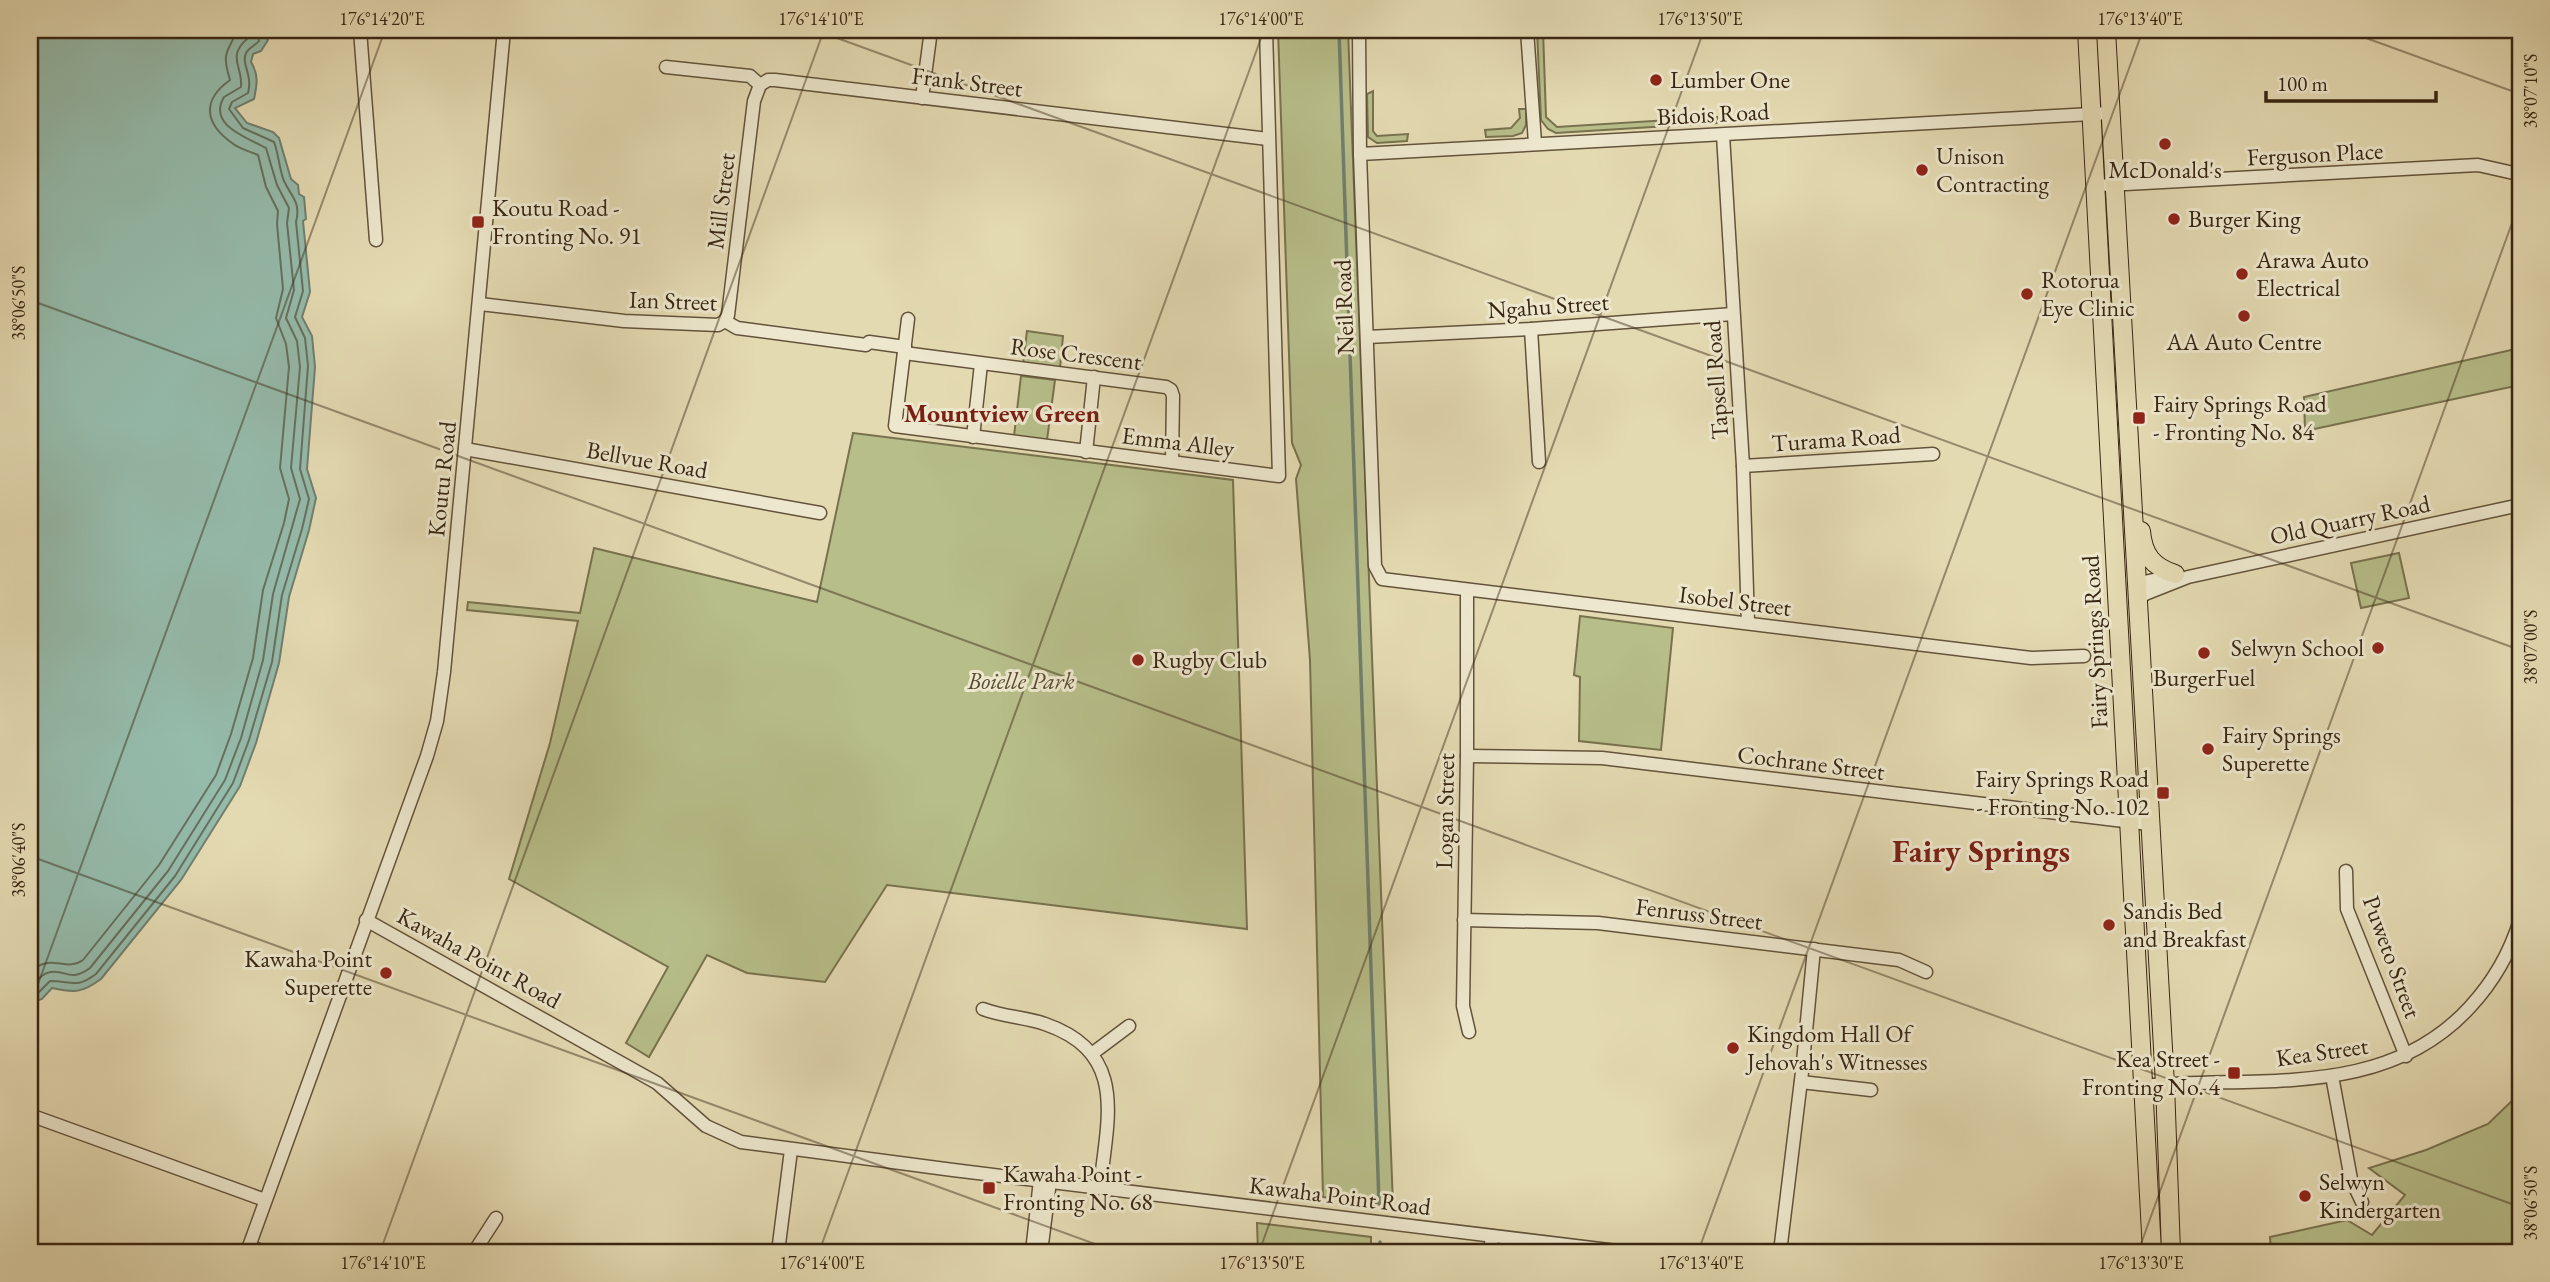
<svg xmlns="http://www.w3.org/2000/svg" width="2550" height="1282" viewBox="0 0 2550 1282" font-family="'EB Garamond',serif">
<rect width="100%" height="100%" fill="#e4dab2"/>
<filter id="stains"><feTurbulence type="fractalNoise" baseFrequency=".00286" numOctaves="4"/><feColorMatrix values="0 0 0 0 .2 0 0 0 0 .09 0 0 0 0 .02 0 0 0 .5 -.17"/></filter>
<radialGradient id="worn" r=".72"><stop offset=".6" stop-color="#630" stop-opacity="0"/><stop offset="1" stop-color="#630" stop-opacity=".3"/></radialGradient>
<g fill="#b7be8a" stroke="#78724e" stroke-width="2">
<polygon points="1278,30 1348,30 1393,1205 1323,1197 1310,660 1296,479 1301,465 1292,443"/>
<polygon points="1537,30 1543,30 1546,117 1557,127 1717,117 1717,123 1556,133 1548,129 1541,120"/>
<polygon points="1373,91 1373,131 1377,136 1408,134 1407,141 1377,143 1368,137 1367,94"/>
<polygon points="1519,109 1526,109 1526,125 1522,133 1513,136 1486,137 1485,130 1511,128 1520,118"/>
<polygon points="1027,331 1063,336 1060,368 1023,364"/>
<polygon points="2520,348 2520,385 2305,431 2304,397"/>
<polygon points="1021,376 1055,380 1047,440 1014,436"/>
<polygon points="853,433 1233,480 1247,929 887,885 825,982 747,973 707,955 649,1057 626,1043 668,967 509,879 550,743 578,621 467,610 468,602 580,613 594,548 817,602"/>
<polygon points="2399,553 2409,598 2361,608 2351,563"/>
<polygon points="1580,616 1673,628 1661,750 1579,741 1580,677 1574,675"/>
<polygon points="2520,1093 2520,1252 2271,1252 2270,1237 2347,1220 2372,1235 2405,1195 2369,1168 2426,1150 2488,1124"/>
<polygon points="1257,1223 1371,1237 1371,1252 1258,1252"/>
</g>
<path fill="#95bbab" stroke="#707f6e" stroke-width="2" d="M30,30H262L268,40L261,51L253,54L251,62C259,75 257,85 254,99L235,108L247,123L273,132L279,138L291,179L298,185L299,194L304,197L306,219L303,221L310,292L302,317L312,336L315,367L307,469L316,498L309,530L289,597L279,663L256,743L240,786L181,880L101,979C82,993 75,993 52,988L42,999L30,1003Z"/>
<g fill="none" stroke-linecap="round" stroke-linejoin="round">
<g stroke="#66705f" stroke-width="2">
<path d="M30,973C50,951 65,973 83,960L159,865L216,775L231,734L253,658L263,590L284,523L289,499L280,468L289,367L286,344L276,318L283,289L277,224L278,211L266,187L258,155C249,151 239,149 232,143C204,123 202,100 230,80C221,50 228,54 237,30"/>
<path d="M30,987C36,983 40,975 47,973C65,967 68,984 90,968L168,871L225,780L241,738L263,660L273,594L300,499L291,468L300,367L297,341L286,318L294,290L287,223L289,208L277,185L266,148C249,138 207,126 224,97L241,87C243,66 226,57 248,38L247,30"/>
<path d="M30,996L38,993L50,981C72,981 76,989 96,974L175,876L233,783L249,740L272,662L282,595L302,529L309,499L300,469L308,366L305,338L295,317L303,291L296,222C301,202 292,198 284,181C279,169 279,155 274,142L243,128L229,109L232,102L248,93C253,74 241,65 246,53C249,47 255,46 259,41L256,30"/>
</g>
<g stroke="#707f6e" stroke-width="3.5">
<polyline points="1339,30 1379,1204"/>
<polyline points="1380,1242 1380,1252"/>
</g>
<defs>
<g id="minor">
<polyline points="360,30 376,240"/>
<polyline points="1527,30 1535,143"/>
<polyline points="1359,32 1360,154 1375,566 1382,579 2031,658 2084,656"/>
<polyline points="666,67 750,76 760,85 768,80 775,80 1268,139"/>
<polyline points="922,98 931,30"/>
<polyline points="1723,135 1743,466 1748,623"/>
<polyline points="1360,154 2110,113"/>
<polyline points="2107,185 2478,165 2518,174"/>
<polyline points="480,304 624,321 718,325 725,321 737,328 866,345 869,342 905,347"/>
<polyline points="908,319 895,426 1279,476 1266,30"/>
<polyline points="725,321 728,315 754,101 760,85"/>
<polyline points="1531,329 1539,462"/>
<polyline points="1367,337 1531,329 1733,314"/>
<polyline points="904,353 1166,387 1171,390 1173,396 1172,462"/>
<polyline points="973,437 981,364"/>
<polyline points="465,449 820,513"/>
<polyline points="1086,452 1094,377"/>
<polyline points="1743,466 1933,454"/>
<polyline points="1467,590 1467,756 1463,1006 1469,1032"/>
<polyline points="2139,590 2136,588 2144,582 2177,575"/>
<polyline points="2137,601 2145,594 2188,577 2520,505"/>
<polyline points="1467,756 1602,758 2149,824"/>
<polyline points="2346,871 2347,909 2406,1056"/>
<polyline points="366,920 657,1083 706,1126 741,1142 953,1170 1625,1252"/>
<polyline points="1464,920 1598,923 1899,960 1926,972"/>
<path d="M983,1009C1004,1017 1025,1017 1045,1024C1129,1053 1107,1119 1100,1188"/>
<polyline points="1093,1053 1129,1026"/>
<polyline points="2332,1076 2351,1179 2362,1202"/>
<polyline points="1801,1082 1871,1090"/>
<path d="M2143,1086C2257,1075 2384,1101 2470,1007C2493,982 2510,953 2520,920"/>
<polyline points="30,1115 265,1200"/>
<polyline points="249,1246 264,1252"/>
<polyline points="247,1252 427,756 437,721 444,672 504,30"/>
<polyline points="474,1252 496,1218"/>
<polyline points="778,1252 791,1150"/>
<polyline points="1032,1252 1040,1180"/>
<polyline points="1041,1252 1050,1181"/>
<polyline points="1490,1252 1492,1236"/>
<polyline points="1780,1252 1802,1072 1814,949"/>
</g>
<g id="highway">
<polyline points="2087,30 2152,1252"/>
<polyline points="2106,30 2165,1084 2171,1252"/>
<path d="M2141,531C2143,555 2153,567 2175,574"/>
</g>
</defs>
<use href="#minor" stroke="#63533b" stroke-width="15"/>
<use href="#highway" stroke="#382613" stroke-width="20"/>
<use href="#minor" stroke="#ede7cd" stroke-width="12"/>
<use href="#highway" stroke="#e4dab2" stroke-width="18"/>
</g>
<path fill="none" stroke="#382613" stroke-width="2" stroke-opacity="0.45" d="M815,30L2520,650M2344,30L2520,94M30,300L2520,1207M30,856L1117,1252M30,1006L385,30M380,1252L824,30M819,1252L1264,30M1259,1252L1704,30M1698,1252L2143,30M2138,1252L2520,201"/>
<g fill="#8f2418" stroke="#ede7cd" stroke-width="2.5">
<circle cx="1656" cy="80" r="7"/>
<circle cx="2165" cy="144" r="7"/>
<circle cx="1922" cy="170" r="7"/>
<circle cx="2174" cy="219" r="7"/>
<rect x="471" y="215" width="14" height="14" rx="3.5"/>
<circle cx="2242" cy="274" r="7"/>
<circle cx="2027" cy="294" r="7"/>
<circle cx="2244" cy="316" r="7"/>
<rect x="2132" y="411" width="14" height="14" rx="3.5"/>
<circle cx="2378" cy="648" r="7"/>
<circle cx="2204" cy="653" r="7"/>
<circle cx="1138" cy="660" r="7"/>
<circle cx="2208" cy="749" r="7"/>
<rect x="2156" y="786" width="14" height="14" rx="3.5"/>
<circle cx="2109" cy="925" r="7"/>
<circle cx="386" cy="973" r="7"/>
<circle cx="1733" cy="1048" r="7"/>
<rect x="2227" y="1066" width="14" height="14" rx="3.5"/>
<rect x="982" y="1181" width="14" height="14" rx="3.5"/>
<circle cx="2305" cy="1196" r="7"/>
</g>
<g text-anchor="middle" stroke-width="6" stroke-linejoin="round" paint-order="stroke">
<g font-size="24" fill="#382613" stroke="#ede7cd" text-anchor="start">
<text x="1670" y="88">Lumber One</text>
<text x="1936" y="164">Unison<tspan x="1936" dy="28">Contracting</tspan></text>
<text x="2165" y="178" text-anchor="middle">McDonald's</text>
<text x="492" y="216">Koutu Road -<tspan x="492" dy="28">Fronting No. 91</tspan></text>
<text x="2188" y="227">Burger King</text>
<text x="2256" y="268">Arawa Auto<tspan x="2256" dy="28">Electrical</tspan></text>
<text x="2041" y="288">Rotorua<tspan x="2041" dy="28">Eye Clinic</tspan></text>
<text x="2244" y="350" text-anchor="middle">AA Auto Centre</text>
<text x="2153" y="412">Fairy Springs Road<tspan x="2153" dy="28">- Fronting No. 84</tspan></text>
<text x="2364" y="656" text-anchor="end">Selwyn School</text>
<text x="1152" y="668">Rugby Club</text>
<text x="2204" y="686" text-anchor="middle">BurgerFuel</text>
<text x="2222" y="743">Fairy Springs<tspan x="2222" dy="28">Superette</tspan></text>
<text x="2149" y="787" text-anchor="end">Fairy Springs Road<tspan x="2149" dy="28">- Fronting No. 102</tspan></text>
<text x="2123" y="919">Sandis Bed<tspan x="2123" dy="28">and Breakfast</tspan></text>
<text x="372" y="967" text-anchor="end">Kawaha Point<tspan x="372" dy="28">Superette</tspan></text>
<text x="1747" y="1042">Kingdom Hall Of<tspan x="1747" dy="28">Jehovah's Witnesses</tspan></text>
<text x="2220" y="1067" text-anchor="end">Kea Street -<tspan x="2220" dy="28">Fronting No. 4</tspan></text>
<text x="1003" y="1182">Kawaha Point -<tspan x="1003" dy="28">Fronting No. 68</tspan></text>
<text x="2319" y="1190">Selwyn<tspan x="2319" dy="28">Kindergarten</tspan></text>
</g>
<g font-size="24" fill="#382613" stroke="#ede7cd">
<text transform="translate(967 82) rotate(7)" y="8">Frank Street</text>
<text transform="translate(1713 114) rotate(-3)" y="8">Bidois Road</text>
<text transform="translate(2315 154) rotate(-3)" y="8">Ferguson Place</text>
<text transform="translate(721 201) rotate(-83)" y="8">Mill Street</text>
<text transform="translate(673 301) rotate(2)" y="8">Ian Street</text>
<text transform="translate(1548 306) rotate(-4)" y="8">Ngahu Street</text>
<text transform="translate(1344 307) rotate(-92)" y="8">Neil Road</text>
<text transform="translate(1076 354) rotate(7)" y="8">Rose Crescent</text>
<text transform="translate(1716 380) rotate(-94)" y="8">Tapsell Road</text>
<text transform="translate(1836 439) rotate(-4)" y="8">Turama Road</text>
<text transform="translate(1178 442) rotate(7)" y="8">Emma Alley</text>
<text transform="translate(647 460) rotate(10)" y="8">Bellvue Road</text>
<text transform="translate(442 479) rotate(-84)" y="8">Koutu Road</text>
<text transform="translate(2350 520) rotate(-12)" y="8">Old Quarry Road</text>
<text transform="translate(1735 601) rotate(7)" y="8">Isobel Street</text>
<text transform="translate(2095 642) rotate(-93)" y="8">Fairy Springs Road</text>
<text transform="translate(1811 763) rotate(7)" y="8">Cochrane Street</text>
<text transform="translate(1445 811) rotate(-89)" y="8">Logan Street</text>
<text transform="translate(1699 914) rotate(7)" y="8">Fenruss Street</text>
<text transform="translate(2392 957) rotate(70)" y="8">Puweto Street</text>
<text transform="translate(479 958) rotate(29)" y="8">Kawaha Point Road</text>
<text transform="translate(2322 1052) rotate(-8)" y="8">Kea Street</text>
<text transform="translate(1340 1196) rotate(7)" y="8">Kawaha Point Road</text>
</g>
<g font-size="24" font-style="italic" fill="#584c31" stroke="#ede7cd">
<text x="1021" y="689">Boielle Park</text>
</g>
<g font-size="26" font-weight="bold" fill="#7a1f14" stroke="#ede7cd">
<text x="1002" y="422">Mountview Green</text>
</g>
<g font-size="32" font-weight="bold" fill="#7a1f14" stroke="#ede7cd">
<text x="1981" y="862">Fairy Springs</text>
</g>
</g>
<rect width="2550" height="1282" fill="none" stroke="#e4dab2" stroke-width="77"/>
<path d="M2266 91v10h170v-10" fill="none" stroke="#382613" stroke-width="3.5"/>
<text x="2277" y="91" font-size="21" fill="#382613" stroke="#ede7cd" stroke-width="5" paint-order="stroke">100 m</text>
<rect x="38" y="38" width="2474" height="1206" fill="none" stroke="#382613" stroke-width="2.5"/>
<g font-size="18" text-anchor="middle" fill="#382613">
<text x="382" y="25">176°14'20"E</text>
<text x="821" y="25">176°14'10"E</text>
<text x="1261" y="25">176°14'00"E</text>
<text x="1700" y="25">176°13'50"E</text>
<text x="2140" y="25">176°13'40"E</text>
<text transform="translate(2531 91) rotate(-90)" y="6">38°07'10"S</text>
<text transform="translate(19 303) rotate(-90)" y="6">38°06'50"S</text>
<text transform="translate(2531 647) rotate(-90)" y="6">38°07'00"S</text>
<text transform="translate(19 860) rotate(-90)" y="6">38°06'40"S</text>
<text transform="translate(2531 1203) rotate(-90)" y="6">38°06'50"S</text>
<text x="383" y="1269">176°14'10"E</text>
<text x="822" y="1269">176°14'00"E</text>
<text x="1262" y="1269">176°13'50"E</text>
<text x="1701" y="1269">176°13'40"E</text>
<text x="2141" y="1269">176°13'30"E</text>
</g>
<rect width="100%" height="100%" filter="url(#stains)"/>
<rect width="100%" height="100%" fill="url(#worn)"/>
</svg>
